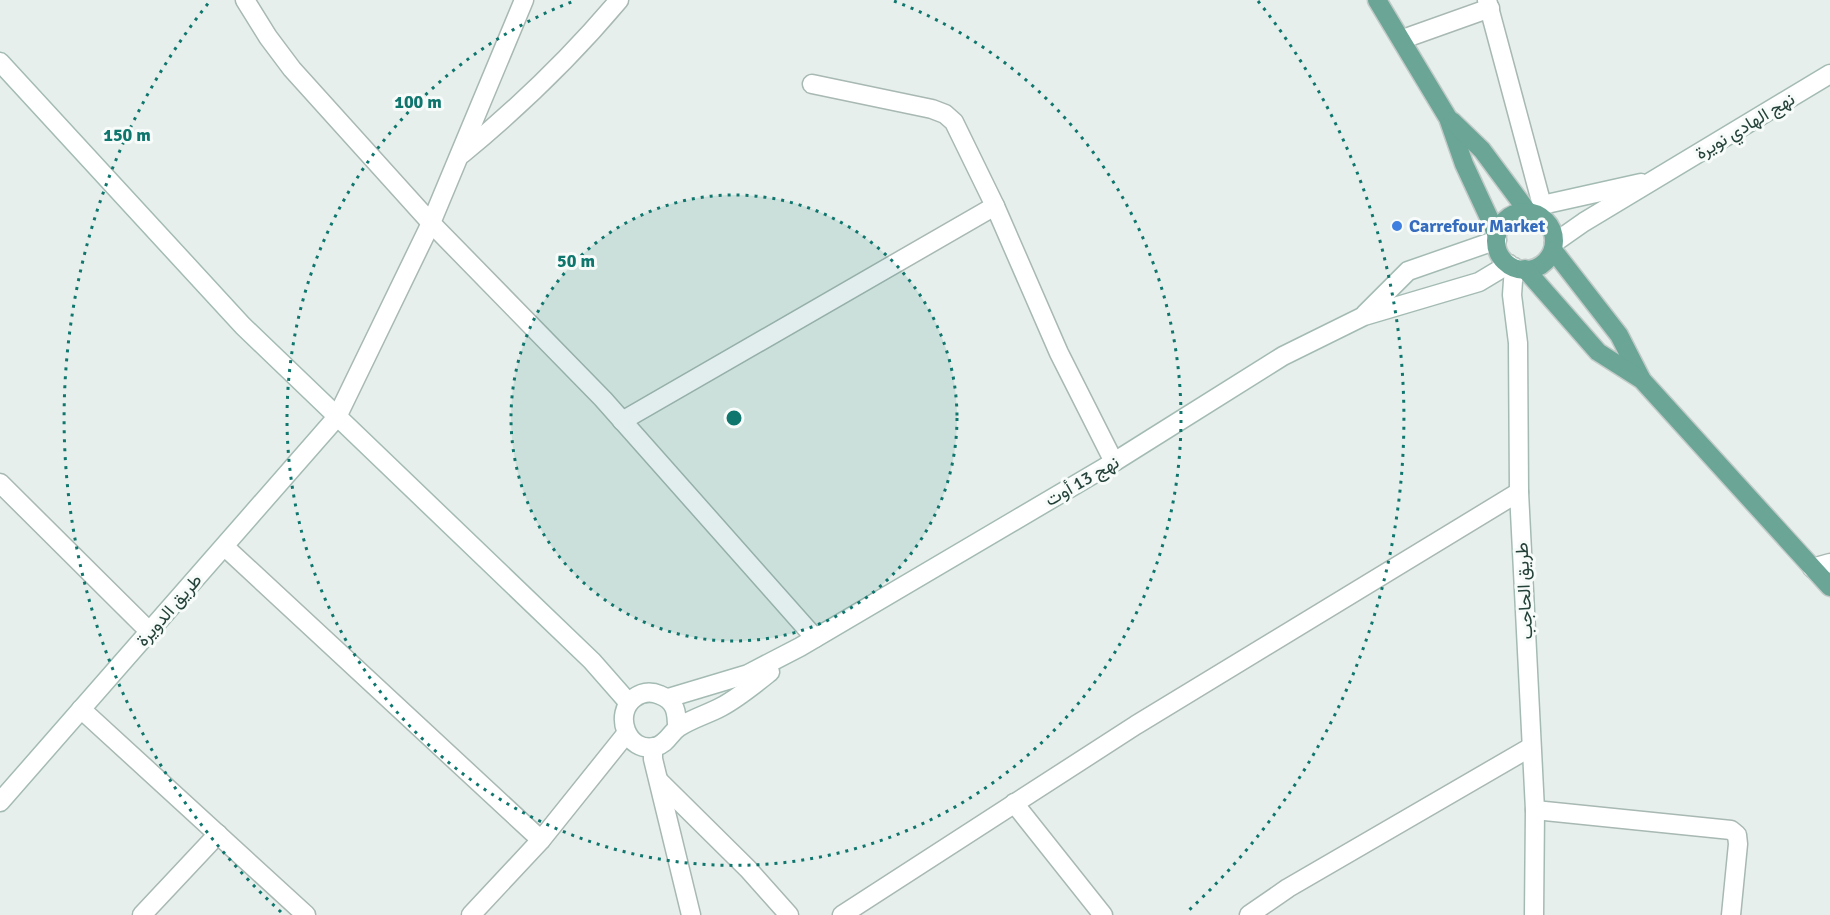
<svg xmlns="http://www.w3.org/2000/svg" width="1830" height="915" viewBox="0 0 1830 915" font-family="Signika,Vazirmatn,sans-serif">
<rect width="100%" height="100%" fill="#e6efeb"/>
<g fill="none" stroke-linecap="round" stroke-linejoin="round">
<defs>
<g id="street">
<polyline points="245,0 268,37 292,69 431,223 603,399 815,638"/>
<polyline points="1487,0 1542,205"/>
<polyline points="1403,39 1490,8"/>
<polyline points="812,84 932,109 945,114 954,122 995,206 1059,353 1114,462"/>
<path d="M462,154C519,107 572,56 619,0"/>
<polyline points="337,417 431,223 524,0"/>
<polyline points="622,421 995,206"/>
<polyline points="0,483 150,632"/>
<polyline points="225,547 541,840"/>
<polyline points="1812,568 1830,563"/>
<polyline points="81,709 306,915"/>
<polyline points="653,747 653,759 691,915"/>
<polyline points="659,781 748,869 789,915"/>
<polyline points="1014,803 1103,915"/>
<polyline points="1535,810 1731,830 1737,835 1738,844 1731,915"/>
<polyline points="142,915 218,834"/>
<polyline points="471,915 541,840 626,734"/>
<polyline points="842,915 1136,725 1519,492"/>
<polyline points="1249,915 1288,888 1531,747"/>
</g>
<g id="secondary">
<polyline points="0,62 243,326 592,661 628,702"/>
<polyline points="1536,214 1542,205 1641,183"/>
<polyline points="1554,243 1584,222 1830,74"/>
<polyline points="1514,267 1512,295 1518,343 1519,492 1535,810 1534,915"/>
<polyline points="1365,314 1408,271 1497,240"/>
<polyline points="668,698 748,674 800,647 1114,462 1283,356 1364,316 1479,282 1509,264"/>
<path d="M677,728C677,713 676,701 660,695C651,691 642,692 634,698C613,714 627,753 655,747C668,743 669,734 679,727C691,719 708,714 721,707C738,698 755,684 770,672"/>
<polyline points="0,802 337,417"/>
</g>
<g id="primary">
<polyline points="1377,0 1448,118 1464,164 1497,235"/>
<polyline points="1452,121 1482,150 1528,212"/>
<circle cx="1525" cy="241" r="29"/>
<polyline points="1553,250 1619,335 1641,378"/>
<polyline points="1525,269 1598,352 1642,380 1830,587"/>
</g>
</defs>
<use href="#street" stroke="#a8b8b2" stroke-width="21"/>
<use href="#secondary" stroke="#a4bbb3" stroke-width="21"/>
<use href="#primary" stroke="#c2cac8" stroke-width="21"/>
<use href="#street" stroke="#fff" stroke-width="18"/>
<use href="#secondary" stroke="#fff" stroke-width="18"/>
<use href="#primary" stroke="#6aa596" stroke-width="18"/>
</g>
<circle cx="734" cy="418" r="223" fill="#0f766e" fill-opacity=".12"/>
<g fill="none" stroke="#0f766e" stroke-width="3" stroke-dasharray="3 6">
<circle cx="734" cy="418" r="223"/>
<path d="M894 1A447 447 0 1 1 574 1"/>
<path d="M281 912A670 670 0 0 1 210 1M1258 1A670 670 0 0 1 1187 912"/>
</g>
<circle fill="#3f7fe0" stroke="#f7fbf9" stroke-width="2" cx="1397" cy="226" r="6"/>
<g text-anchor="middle" stroke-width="6" stroke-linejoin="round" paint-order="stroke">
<g font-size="18" fill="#24423a" stroke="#f7fbf9">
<text transform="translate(1745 126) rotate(-31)" y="6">نهج الهادي نويرة</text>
<text transform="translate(1082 481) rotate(-30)" y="6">نهج 13 أوت</text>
<text transform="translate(1524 591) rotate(-93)" y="6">طريق الحاجب</text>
<text transform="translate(169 610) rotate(-49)" y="6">طريق الدويرة</text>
</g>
<g font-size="18" font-weight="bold" fill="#366cbe" stroke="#f7fbf9" text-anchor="start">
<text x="1409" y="232">Carrefour Market</text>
</g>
</g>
<circle cx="734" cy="418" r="9" fill="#0f766e" stroke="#f7fbf9" stroke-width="3"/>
<g font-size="18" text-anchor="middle" font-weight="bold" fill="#0f766e" stroke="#f7fbf9" stroke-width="6" stroke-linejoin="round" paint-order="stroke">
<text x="418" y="108">100 m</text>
<text x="127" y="141">150 m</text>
<text x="576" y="267">50 m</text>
</g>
</svg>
